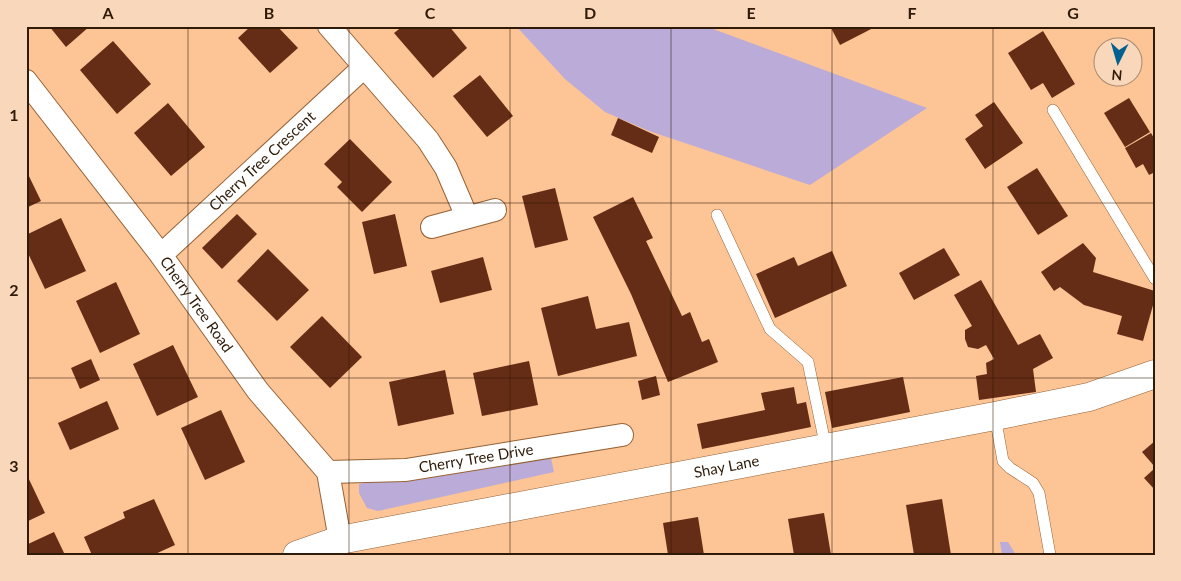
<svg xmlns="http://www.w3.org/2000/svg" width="1181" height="581" viewBox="0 0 1181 581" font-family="Lato,sans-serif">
<rect width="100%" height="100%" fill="#fdc495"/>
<g fill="#bbabd9">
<polygon points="516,26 705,26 927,108 810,185 649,131 605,112 565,79"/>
<polygon points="551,458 554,472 378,511 367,508 359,493 359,484 376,481 405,482"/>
<polygon points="1000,542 1008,542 1016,555 1002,555"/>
</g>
<g fill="#652c16">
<polygon points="49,26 90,26 66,47"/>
<polygon points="251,26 277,26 298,48 270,73 238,38"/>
<polygon points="403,26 449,26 467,48 433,78 394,33"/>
<polygon points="830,26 877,26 840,45"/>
<polygon points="1043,31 1075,84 1052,98 1043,83 1031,90 1008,53"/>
<polygon points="113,41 151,84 117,114 80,70"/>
<polygon points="480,75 513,116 487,137 453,96"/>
<polygon points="1129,98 1150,132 1125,147 1104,113"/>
<polygon points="994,102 1023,143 985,169 965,139 983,126 975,115"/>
<polygon points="168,103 205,147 171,176 134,133"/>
<polygon points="618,118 659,137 652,153 611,135"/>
<polygon points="1151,133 1155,140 1155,172 1149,175 1143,164 1136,168 1125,148"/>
<polygon points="350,139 392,182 362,212 337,187 342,182 324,164"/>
<polygon points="1037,168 1068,216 1038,235 1007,187"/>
<polygon points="26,170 41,201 26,208"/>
<polygon points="555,188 568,240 535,248 522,196"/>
<polygon points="633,197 653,238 646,241 682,316 690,312 702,342 709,339 718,362 668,382 631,294 593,217"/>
<polygon points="237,214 257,234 222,269 202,248"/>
<polygon points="395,214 407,266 374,274 362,222"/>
<polygon points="61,218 86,271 45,289 26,249 26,235"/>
<polygon points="1083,243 1096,258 1093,272 1155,291 1155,298 1143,341 1117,334 1122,316 1084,305 1060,287 1054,291 1041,272"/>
<polygon points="944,248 960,275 914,300 899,273"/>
<polygon points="268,249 309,290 277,321 237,281"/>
<polygon points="832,251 847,286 775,318 756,274 794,257 798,266"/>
<polygon points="483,257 492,290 440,303 431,271"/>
<polygon points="981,280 1018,345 1040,334 1053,358 1033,369 1036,392 979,400 976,376 987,374 986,363 994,359 986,345 978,349 968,347 965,339 965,330 972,326 954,295"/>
<polygon points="116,282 140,334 100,353 76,301"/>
<polygon points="588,296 596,329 629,322 637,356 558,376 541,308"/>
<polygon points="322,316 362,357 330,388 290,347"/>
<polygon points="173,345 198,397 157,416 133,364"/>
<polygon points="91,359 100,380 80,389 71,368"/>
<polygon points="529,361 538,405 482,416 473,373"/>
<polygon points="445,370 454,414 398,426 389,382"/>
<polygon points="656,376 660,395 642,400 638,381"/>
<polygon points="903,377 910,412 832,428 825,392"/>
<polygon points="794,387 797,404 806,402 811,427 702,449 697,424 765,410 761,393"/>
<polygon points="107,401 119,429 70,450 58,423"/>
<polygon points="221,410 245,462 205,480 181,428"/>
<polygon points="1155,441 1155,467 1142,452"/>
<polygon points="1155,468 1155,490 1144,478"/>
<polygon points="26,473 45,513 26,522"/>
<polygon points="154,499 175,545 153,555 92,555 84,537 125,518 123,512"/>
<polygon points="942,499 951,555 914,555 906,505"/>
<polygon points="824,513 831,555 794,555 788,519"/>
<polygon points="698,517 704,555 668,555 663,523"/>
<polygon points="54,532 65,555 26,555 26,545"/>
</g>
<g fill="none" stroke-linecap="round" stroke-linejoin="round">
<defs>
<g id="service">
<polyline points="1053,110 1155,279"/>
<polyline points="717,215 770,329 808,362 826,448"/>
<polyline points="995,416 1003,461 1010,468 1033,483 1039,493 1050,555"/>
</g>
<g id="minor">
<polyline points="329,26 428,140 446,168 467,217"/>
<path id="s1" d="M26,81L161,255L258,391L328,472L340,540"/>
<polyline points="432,227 495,210"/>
<path id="s2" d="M161,255L364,67"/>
<path id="s3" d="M328,472L406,470L622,435"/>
</g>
<g id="secondary">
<path id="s4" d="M297,555L340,540L995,416L1089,397L1155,374"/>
</g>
</defs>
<use href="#service" stroke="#956236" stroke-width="12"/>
<use href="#minor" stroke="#956236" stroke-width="24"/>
<use href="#secondary" stroke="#956236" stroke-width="29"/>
<use href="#service" stroke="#fff" stroke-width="11"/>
<use href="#minor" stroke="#fff" stroke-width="22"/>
<use href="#secondary" stroke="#fff" stroke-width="28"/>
</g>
<path fill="none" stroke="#2f1b08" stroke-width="1" stroke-opacity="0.55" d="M188,26V555M349,26V555M510,26V555M671,26V555M832,26V555M993,26V555M26,203H1155M26,378H1155"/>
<g text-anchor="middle" stroke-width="5" stroke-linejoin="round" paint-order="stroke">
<g font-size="15" fill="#2f1b08" stroke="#f9d7bb">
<text dy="5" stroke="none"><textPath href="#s2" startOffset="138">Cherry Tree Crescent</textPath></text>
<text dy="5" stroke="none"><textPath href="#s1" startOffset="281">Cherry Tree Road</textPath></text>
<text dy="5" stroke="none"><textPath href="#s3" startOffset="149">Cherry Tree Drive</textPath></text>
<text dy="5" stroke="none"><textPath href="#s4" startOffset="439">Shay Lane</textPath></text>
</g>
</g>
<rect width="1181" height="581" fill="none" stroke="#f9d7bb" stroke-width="55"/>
<g transform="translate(1118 62) rotate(185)"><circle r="24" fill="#f9d7bb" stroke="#a88c73"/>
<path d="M0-4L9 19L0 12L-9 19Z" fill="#036191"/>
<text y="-8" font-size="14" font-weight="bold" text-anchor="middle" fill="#2f1b08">N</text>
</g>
<rect x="28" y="28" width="1126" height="526" fill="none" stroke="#2f1b08" stroke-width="2"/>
<g font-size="16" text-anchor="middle" font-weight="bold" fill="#2f1b08">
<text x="108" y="19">A</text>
<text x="269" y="19">B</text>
<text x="430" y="19">C</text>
<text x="590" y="19">D</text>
<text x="751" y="19">E</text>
<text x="912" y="19">F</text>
<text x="1073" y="19">G</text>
<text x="14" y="121">1</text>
<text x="14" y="296">2</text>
<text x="14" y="472">3</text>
</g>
</svg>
